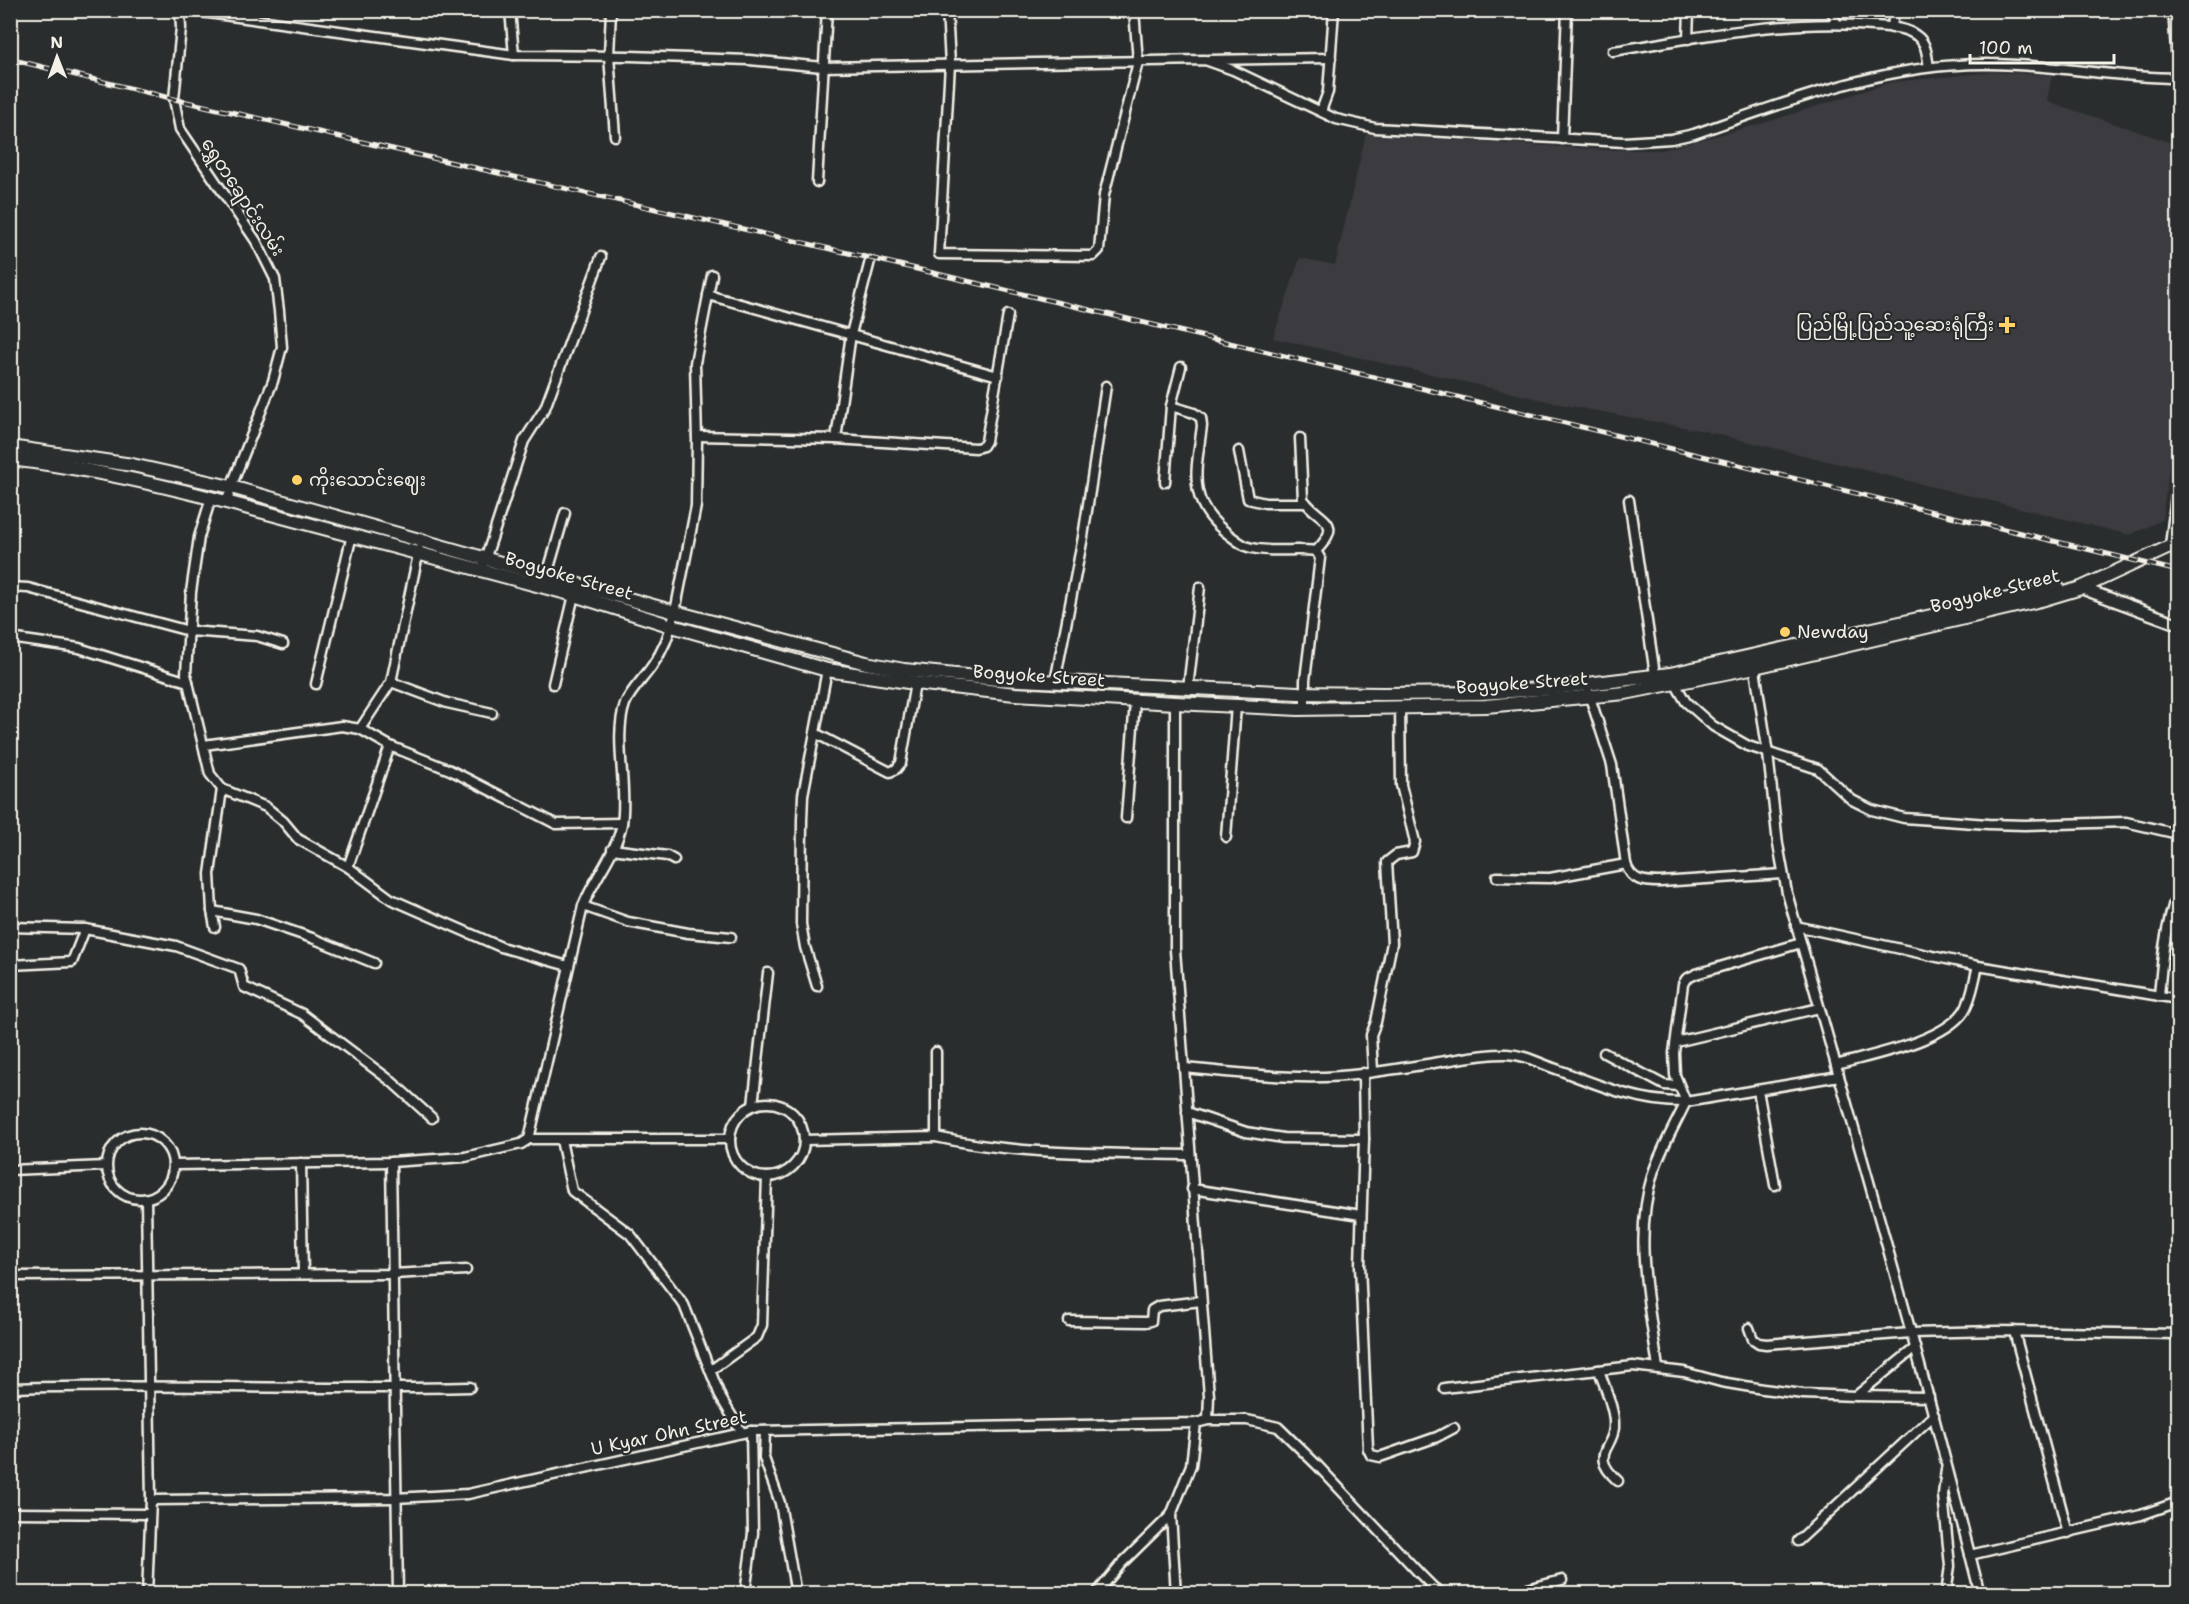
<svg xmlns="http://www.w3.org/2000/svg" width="2189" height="1604" viewBox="0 0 2189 1604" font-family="'Shantell Sans','Noto Sans Myanmar',sans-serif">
<rect width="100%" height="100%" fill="#2a2d2e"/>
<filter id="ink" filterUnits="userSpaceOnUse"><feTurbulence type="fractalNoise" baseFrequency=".0167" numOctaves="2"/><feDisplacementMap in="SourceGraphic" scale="12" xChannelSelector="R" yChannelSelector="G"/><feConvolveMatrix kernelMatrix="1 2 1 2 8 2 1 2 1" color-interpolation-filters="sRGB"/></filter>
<g filter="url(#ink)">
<polygon fill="#3b3a40" points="1993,72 2052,75 2047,101 2178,145 2178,403 2162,520 2130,535 1704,431 1560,404 1273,338 1300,258 1335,265 1366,134 1610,150 1662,150 1764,123 1892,82"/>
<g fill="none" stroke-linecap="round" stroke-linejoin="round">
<defs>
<g id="minor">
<polyline points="180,10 181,28 174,99 180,129 256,241 275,279 279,311 282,347 273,381 231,487 227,502"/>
<path d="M186,10L514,55L630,56L749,60L823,67L1205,60L1233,70L1336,119L1375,128L1624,142L1671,139L1694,134C1789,101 1886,63 1988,64C2052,64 2115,78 2178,78"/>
<polyline points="510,10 514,55"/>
<polyline points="611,10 609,56 615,136"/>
<polyline points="947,10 950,64 939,254 1093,256 1099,250 1104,195 1138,62 1134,10"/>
<polyline points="1832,10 1836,23"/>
<polyline points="2173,10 2178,77"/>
<polyline points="1892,28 1894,10"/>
<polyline points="1688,39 1689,10"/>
<path d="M1613,51C1700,37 1786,18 1874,26C1888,27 1907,27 1918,37C1927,44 1927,57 1929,67"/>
<polyline points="1209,60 1331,58"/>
<polyline points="1321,111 1328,92 1334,10"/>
<polyline points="1562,139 1567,10"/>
<polyline points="817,182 827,10"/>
<polyline points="708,295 998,376"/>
<path d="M1171,406L1194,413L1201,418L1202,426C1196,472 1186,502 1228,534C1235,539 1243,547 1252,548C1272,553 1295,548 1316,551L1320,558L1305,680V709"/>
<polyline points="697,436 836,439 976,448 983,446 986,441 1008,315"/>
<path d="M1300,438L1303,499C1318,521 1346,520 1316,551"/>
<polyline points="836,439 851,334 870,261"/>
<polyline points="1239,451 1248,499 1265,503 1306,503"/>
<polyline points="1165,482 1171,406 1181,367"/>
<polyline points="211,498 199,537 191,592 186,674 210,774 222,789 210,874 212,911 215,927"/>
<polyline points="1629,500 1656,681"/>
<polyline points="2170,546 2178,478"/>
<polyline points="484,563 524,441 545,408 601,257"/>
<polyline points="547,575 565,513"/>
<polyline points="10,587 28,588 189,631 257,636 283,644"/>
<polyline points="10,638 79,648 188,682"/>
<path d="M1754,663L1768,754L1778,844L1787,893C1853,1126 1921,1359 1980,1594"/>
<polyline points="1673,680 1686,702 1713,726 1748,746 1818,769 1852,800 1872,810 1904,818 1988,824 2025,825 2126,822 2178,834"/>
<polyline points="391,682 447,703 492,713"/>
<polyline points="1055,682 1083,537 1106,386"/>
<polyline points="316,684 352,535"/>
<polyline points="553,684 574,595"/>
<path d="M1586,685L1612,765L1626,864C1631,881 1644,882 1660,882L1783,874"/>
<polyline points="1188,688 1200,587"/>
<polyline points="1175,703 1175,950 1209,1396 1208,1420"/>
<polyline points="360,729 391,682 419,550"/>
<polyline points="815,733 890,772 896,769 901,763 915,683"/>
<polyline points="204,745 342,726 360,729 390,746 450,770 556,824 622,823"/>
<polyline points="222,789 266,807 283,821 298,839 348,867 391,899 501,947 568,966"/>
<polyline points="1126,818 1135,701"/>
<polyline points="1226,837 1236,706"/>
<polyline points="612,849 667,856 674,860"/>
<polyline points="348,867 390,746"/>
<polyline points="1497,877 1550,878 1626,864"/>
<polyline points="583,906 628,922 688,933 731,937"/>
<polyline points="212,911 256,919 312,938 374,963"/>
<polyline points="1796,926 1978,966 2178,999"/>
<polyline points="10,927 85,929 176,946 239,969 244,987 302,1014 391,1081 432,1118"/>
<polyline points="10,965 72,962 85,929"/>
<polyline points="817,986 805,947 801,924 802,820 803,795 827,670"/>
<path d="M2159,996C2162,960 2165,925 2178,891"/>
<polyline points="1676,1042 1819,1008"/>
<polyline points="1604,1053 1664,1085 1679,1086"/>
<path d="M1836,1065C1871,1055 1943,1042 1964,1011C1972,999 1974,980 1978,966"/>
<path d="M1184,1068C1242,1073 1303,1082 1362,1074C1387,1070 1413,1067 1439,1062C1461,1059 1484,1053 1507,1054C1527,1055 1540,1064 1559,1070C1600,1086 1641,1103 1686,1102L1839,1076"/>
<polyline points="1373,1071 1371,1035 1376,1022 1392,943 1387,862 1396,855 1412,852 1415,842 1401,785 1400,707"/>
<polyline points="1363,1073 1364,1139 1360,1265 1368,1449 1371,1455 1380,1457 1437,1437 1454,1428"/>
<polyline points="1758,1090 1775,1185"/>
<polyline points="1686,1102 1675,1075 1674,1053 1683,984 1686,979 1696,974 1801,943"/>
<circle cx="767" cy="1140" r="37"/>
<polyline points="753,1105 768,973"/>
<polyline points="1187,1112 1246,1132 1283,1138 1364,1139"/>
<circle cx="140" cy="1166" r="33"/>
<path d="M936,1137C1020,1156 1105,1153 1190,1155"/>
<polyline points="529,1139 730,1139"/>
<polyline points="561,1140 572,1191 630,1234 684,1305 721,1398 742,1433"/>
<polyline points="804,1140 936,1137 936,1052"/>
<polyline points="391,1162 398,1594"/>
<polyline points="301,1163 303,1274"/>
<path d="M174,1165L391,1162L465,1157L521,1144L529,1139L583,906C594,878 617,852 622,823C628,787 613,738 625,704C630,691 644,678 652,666C663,651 671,630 675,612L696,506L697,440L695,363L712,275"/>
<polyline points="10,1170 106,1166"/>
<polyline points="1192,1189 1361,1215"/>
<polyline points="146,1199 151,1500 147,1594"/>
<polyline points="10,1276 393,1274 466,1270"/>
<polyline points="1069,1321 1146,1322 1151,1321 1152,1310 1159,1306 1201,1301"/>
<polyline points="1749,1328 1753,1339 1759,1343 1766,1344 1911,1333 1997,1331 2178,1334"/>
<polyline points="2014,1331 2068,1533"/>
<polyline points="1915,1348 1856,1396 1929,1397"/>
<path d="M1658,1368C1649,1303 1633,1237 1653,1173C1661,1149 1675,1125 1686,1102"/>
<polyline points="711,1370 757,1337 762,1325 767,1177"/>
<path d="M1599,1370C1604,1386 1613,1404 1614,1421C1617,1449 1586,1452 1618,1481"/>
<path d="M10,1388C164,1383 317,1391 470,1387"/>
<polyline points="1444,1388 1633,1366 1684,1372 1721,1382 1763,1389 1803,1394 1856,1396"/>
<polyline points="765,1431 764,1458 780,1503 796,1594"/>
<polyline points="1946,1469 1943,1495 1950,1566 1946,1594"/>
<polyline points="151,1500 395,1498 468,1494 751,1431 1196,1423 1208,1420 1247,1420 1278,1427 1318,1466 1419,1573 1434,1588 1443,1594"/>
<polyline points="10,1513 150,1514"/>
<polyline points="1798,1541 1934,1415"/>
<polyline points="1970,1555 2141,1515 2178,1502"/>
<polyline points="745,1594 753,1533 751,1431"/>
<polyline points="1096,1594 1121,1564 1171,1515"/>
<polyline points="1176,1594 1171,1515 1191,1465 1196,1423"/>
<polyline points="1508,1594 1562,1580"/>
</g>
<polyline id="tertiary" points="2081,588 2178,624"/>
<g id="primary">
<polyline points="10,447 132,465 231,487 675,612 866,663 904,670 997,679 1298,693 1383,694 1481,693 1554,688 1670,674 2058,588"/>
<path d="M10,459C79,467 145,481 211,498L574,595L672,626L827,670L915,683L1015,694L1175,703L1298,709L1486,706L1625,693L1755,667L2041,600L2081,588L2178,543"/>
</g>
</defs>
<use href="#minor" stroke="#f4f1e8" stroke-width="13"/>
<use href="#tertiary" stroke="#f4f1e8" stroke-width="15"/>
<use href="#primary" stroke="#f4f1e8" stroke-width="16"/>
<use href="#minor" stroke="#2a2d2e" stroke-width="8"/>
<use href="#tertiary" stroke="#2a2d2e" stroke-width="10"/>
<use href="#primary" stroke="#2a2d2e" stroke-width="12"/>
<defs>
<polyline id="rail" points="10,59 174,99 870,258 1420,388 2178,571"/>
</defs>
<use href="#rail" stroke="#f4f1e8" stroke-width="5"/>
<use href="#rail" stroke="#2a2d2e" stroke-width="3" stroke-dasharray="9" stroke-linecap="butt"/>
</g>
</g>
<g fill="#ffd166" stroke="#2a2d2e" stroke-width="2">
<path d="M2004 316h6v6h6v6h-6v6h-6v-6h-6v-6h6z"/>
<circle cx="297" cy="480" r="6"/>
<circle cx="1785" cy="632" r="6"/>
</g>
<g text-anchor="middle" stroke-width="4.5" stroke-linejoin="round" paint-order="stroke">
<g font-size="18" fill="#f4f1e8" stroke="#2a2d2e">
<text transform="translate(243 197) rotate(57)" y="6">ရွှေတချောင်းလမ်း</text>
<text transform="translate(569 576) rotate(16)" y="6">Bogyoke Street</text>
<text transform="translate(1995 591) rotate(-14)" y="6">Bogyoke Street</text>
<text transform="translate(1039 676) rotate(4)" y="6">Bogyoke Street</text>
<text transform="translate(1522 683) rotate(-4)" y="6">Bogyoke Street</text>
<text transform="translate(669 1433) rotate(-12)" y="6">U Kyar Ohn Street</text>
</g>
<g font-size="18" fill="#f4f1e8" stroke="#2a2d2e" text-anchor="start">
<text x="1994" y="331" text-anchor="end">ပြည်မြို့ပြည်သူ့ဆေးရုံကြီး</text>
<text x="309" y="486">ကိုးသောင်းဈေး</text>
<text x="1797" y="638">Newday</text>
</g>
</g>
<rect width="2189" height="1604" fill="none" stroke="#2a2d2e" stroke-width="36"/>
<rect x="18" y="18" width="2153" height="1568" fill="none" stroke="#f4f1e8" stroke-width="2" filter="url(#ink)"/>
<g transform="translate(57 57) rotate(359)" stroke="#2a2d2e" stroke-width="4.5" paint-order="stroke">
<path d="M0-4.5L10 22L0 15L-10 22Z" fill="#f4f1e8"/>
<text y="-9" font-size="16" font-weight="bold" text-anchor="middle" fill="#f4f1e8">N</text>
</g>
<path d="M1970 54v9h144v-9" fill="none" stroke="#f4f1e8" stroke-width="3"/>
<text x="1979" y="54" font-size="18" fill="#f4f1e8" stroke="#2a2d2e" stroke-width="4.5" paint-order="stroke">100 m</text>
</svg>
